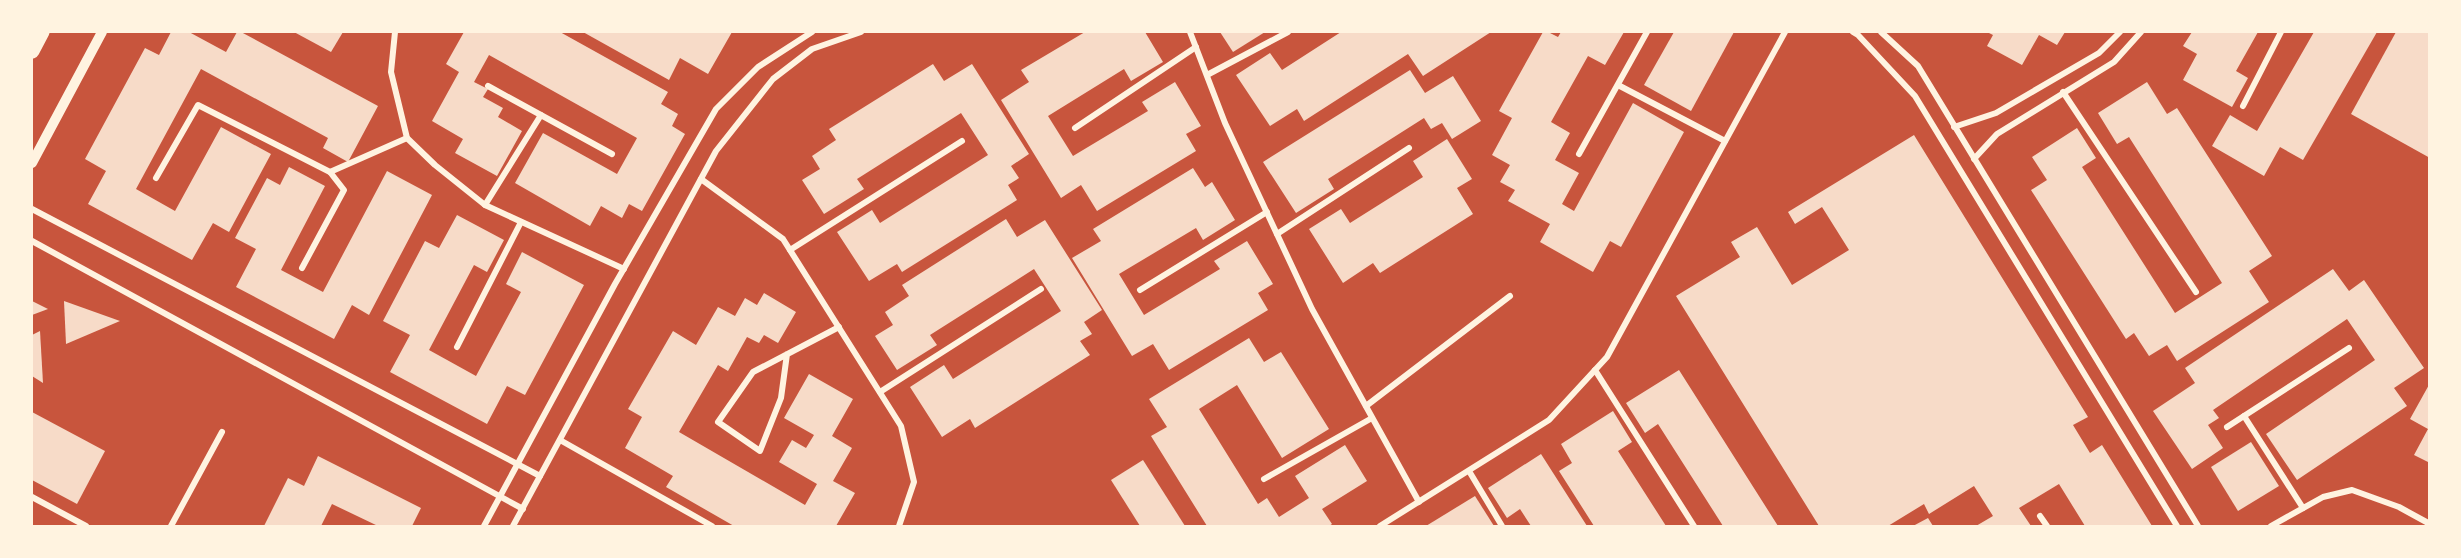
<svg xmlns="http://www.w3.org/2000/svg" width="2461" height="558" viewBox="0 0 2461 558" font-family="'PT Sans',sans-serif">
<rect width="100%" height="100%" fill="#c8553d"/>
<g fill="#f7dbc8">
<polygon points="171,32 189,32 226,52 237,32 241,32 378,106 348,162 323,148 328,138 201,69 136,189 175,211 221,127 271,154 229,232 213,223 192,260 88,204 106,171 85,159 145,48 159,55"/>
<polygon points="294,32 343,32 331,52"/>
<polygon points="464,32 560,32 668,92 661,104 678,114 672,126 685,134 642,211 629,204 622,218 601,206 590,226 515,183 543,133 617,174 637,138 489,55 474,82 488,89 483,97 503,108 498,117 522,131 497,176 455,153 463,139 432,121 459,72 446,64"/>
<polygon points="583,32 732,32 708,74 680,58 669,80"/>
<polygon points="1085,32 1145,32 1163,62 1131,81 1124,69 1048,116 1073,156 1148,111 1142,102 1175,82 1201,126 1186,134 1196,151 1097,211 1081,185 1061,198 1001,100 1029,82 1021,70"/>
<polygon points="1220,32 1265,32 1233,52"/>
<polygon points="1341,32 1491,32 1423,76 1408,54 1304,121 1297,109 1270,126 1236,75 1270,53 1282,70"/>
<polygon points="1543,32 1548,32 1558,37 1561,32 1624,32 1605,65 1588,56 1551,122 1570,133 1555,160 1579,173 1562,204 1574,211 1633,103 1684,132 1621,247 1610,241 1593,272 1540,242 1550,224 1508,201 1515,190 1500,182 1510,165 1492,155 1512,118 1499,111"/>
<polygon points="1674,32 1734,32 1691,111 1644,85"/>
<polygon points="1987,32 2065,32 2057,45 2039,35 2022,65 1987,46 1993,35"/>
<polygon points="2192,32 2258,32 2236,71 2248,78 2232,107 2183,80 2197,54 2183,46"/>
<polygon points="2314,32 2377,32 2303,160 2280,147 2264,176 2212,146 2230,115 2257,131"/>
<polygon points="2396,32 2430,32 2430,158 2351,114"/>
<polygon points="933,64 944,81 972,64 1029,154 1011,166 1019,178 1008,185 1017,200 902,272 897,264 869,281 837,232 872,210 880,223 988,155 961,113 857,179 864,189 824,214 802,180 820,169 812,156 836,140 829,129"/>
<polygon points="1410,70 1425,93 1453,76 1481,121 1452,139 1442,123 1431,129 1424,118 1328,179 1334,189 1296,213 1263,162"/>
<polygon points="2147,82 2167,114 2177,108 2272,256 2249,271 2269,302 2177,361 2167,345 2149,356 2134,333 2126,339 2031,190 2047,180 2032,157 2077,128 2096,158 2082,167 2175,313 2222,283 2129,137 2117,144 2098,113"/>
<polygon points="1914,135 2088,417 2073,425 2090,453 2102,445 2152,526 2085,526 2059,484 2019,508 2031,526 1976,526 1993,516 1974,486 1929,514 1924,504 1888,526 1819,526 1676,296 1740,257 1731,242 1757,227 1792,285 1849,250 1822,207 1795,224 1788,212"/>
<polygon points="1447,139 1472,179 1457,188 1473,214 1380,273 1373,263 1343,283 1309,229 1341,209 1350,223 1423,177 1413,161"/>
<polygon points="289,167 325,186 281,270 323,292 387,171 432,195 369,315 352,305 334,339 236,287 256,249 235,238 267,178 280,185"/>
<polygon points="1193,168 1205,187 1212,182 1235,220 1203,240 1196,228 1119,274 1144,315 1220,269 1214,261 1247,241 1273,284 1258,293 1268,310 1169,370 1153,344 1132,356 1072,258 1101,241 1093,229"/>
<polygon points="457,215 504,240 487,272 474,265 429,350 476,376 521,292 506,284 522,252 584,285 525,395 507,386 487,424 390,372 410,335 383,321 425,241 439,248"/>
<polygon points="1006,219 1017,237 1045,220 1102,310 1084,322 1092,334 1080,341 1090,355 975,428 970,419 942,437 910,387 944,365 953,379 1061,311 1034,269 930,335 937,345 897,370 875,336 893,325 885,312 909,296 902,285"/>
<polygon points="2333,269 2349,291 2364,280 2424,368 2394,388 2407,406 2297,480 2266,434 2375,360 2347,319 2213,410 2219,418 2208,425 2223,448 2192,469 2153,411 2195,383 2185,368"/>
<polygon points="764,293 796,312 778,343 764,335 759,343 747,337 728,371 718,365 679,432 805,505 817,484 779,462 792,440 806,448 814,435 784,418 809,374 853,399 832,436 852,448 833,481 855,493 836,526 734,526 666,487 673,476 625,448 642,417 628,409 673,331 696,345 718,307 735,316 745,298 757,305"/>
<polygon points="32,301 48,309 32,315"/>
<polygon points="64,301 120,321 66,344"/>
<polygon points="40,331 43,383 32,376 32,335"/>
<polygon points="1249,338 1264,362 1281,352 1329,429 1282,458 1237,385 1199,409 1258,504 1267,498 1279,517 1309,498 1295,476 1345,445 1367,481 1322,509 1332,524 1329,526 1207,526 1151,436 1167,427 1149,399"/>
<polygon points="1679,370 1778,526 1723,526 1658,424 1645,433 1626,403"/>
<polygon points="2430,383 2430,463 2414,455 2428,429 2410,419"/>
<polygon points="1613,411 1632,442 1618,451 1666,526 1594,526 1559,471 1572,463 1561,444"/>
<polygon points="32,412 105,451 77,504 32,480"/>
<polygon points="2251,442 2279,486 2238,511 2211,467"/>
<polygon points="1541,454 1587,526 1531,526 1520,509 1507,518 1488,488"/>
<polygon points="318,456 421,508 412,526 378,526 332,504 321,526 264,526 288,478 304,486"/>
<polygon points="1143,460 1185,526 1140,526 1111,480"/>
<polygon points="1475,496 1494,526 1426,526"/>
<polygon points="1928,518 1933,526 1913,526"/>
</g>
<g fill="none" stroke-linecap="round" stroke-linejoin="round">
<g stroke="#fff3e0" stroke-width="6">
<polyline points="395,32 391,72 407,138 435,165 485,205 624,269"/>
<polyline points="1190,32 1225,123 1312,309 1419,502"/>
<polyline points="1853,32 1858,35 1915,96 2177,526"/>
<polyline points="1881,32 1918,66 2198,526"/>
<polyline points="1207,75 1288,32"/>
<polyline points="1618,85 1725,141"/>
<polyline points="488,86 612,154"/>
<polyline points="2063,92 2196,292"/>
<polyline points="2243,106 2281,32"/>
<polyline points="1954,127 1996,113 2099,53 2120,32"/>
<polyline points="1075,128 1196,47"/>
<polyline points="1579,154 1647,32"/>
<polyline points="1974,159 1997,134 2114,62 2141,32"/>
<polyline points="156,178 198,105 330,172 407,138"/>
<polyline points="701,179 783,239 901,426 914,482 899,526"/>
<polyline points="485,205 541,115"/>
<polyline points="32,209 540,476"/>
<polyline points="1277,234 1409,148"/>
<polyline points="32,241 523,509"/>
<polyline points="790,250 962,141"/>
<polyline points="302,268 344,190 330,172"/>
<polyline points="1140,290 1267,212"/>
<polyline points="457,347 521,222"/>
<polyline points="787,354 781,398 760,451 718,422 753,372 839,327"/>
<polyline points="1595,370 1694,526"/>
<polyline points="880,392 1041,289"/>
<polyline points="1366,406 1510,296"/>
<polyline points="2244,416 2303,508"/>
<polyline points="2227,427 2349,348"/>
<polyline points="560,440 712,526"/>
<polyline points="1469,471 1502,526"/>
<polyline points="1264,479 1372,418"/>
<polyline points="32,497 86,526"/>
<polyline points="2040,516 2047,526"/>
<polyline points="171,526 222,432"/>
<polyline points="484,526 615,284 716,109 758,67 812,32"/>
<polyline points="513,526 716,151 773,79 812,49 861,32"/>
<polyline points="1380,526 1549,420 1607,357 1785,32"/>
<polyline points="2271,526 2323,497 2352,490 2399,507 2430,524"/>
</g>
<polyline stroke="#fff3e0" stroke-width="10" points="32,163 102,32"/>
<polyline stroke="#fff3e0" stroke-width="15" points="32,51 42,32"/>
</g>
<rect width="2461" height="558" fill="none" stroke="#fff3e0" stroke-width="66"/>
</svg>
